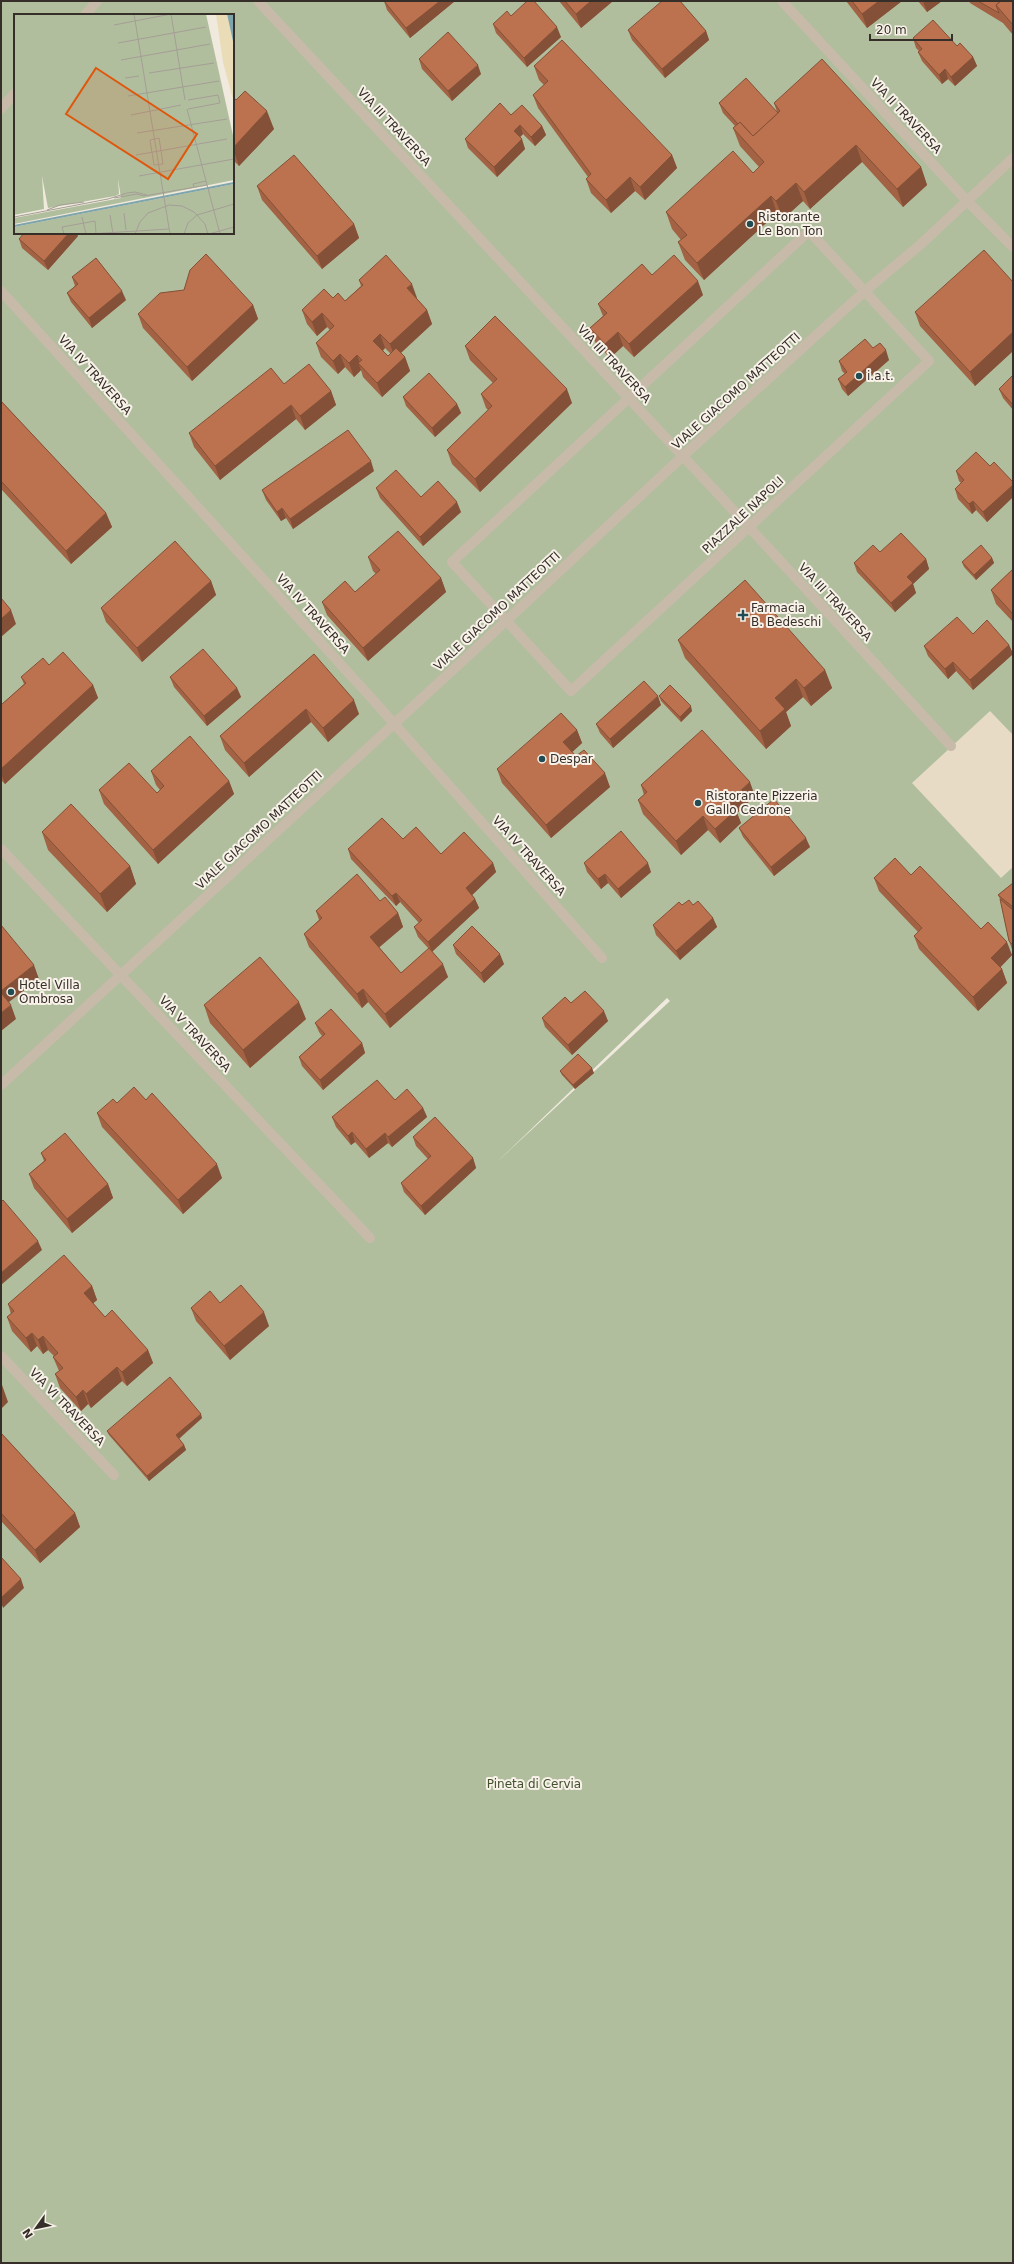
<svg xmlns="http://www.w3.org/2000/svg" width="1014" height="2264" viewBox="0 0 1014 2264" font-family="'DejaVu Sans',sans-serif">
<rect width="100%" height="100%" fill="#f0e9dd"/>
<path fill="#b0be9e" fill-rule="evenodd" d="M1,1H1013V2263H1ZM15,15H233V233H15ZM667,998L670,1001L496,1163Z"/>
<polygon fill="#e7dbc5" points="990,711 1013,735 1013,867 1001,878 912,783"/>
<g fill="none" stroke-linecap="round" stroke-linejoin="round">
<g stroke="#c7baa9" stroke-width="10">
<polyline points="258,1 749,527 951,746"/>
<polyline points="782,1 967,201 1013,247"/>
<polyline points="85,15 97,1"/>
<polyline points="1,109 15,93"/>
<polygon points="809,231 929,361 571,691 452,562"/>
<polyline points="1,291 374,701 602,958"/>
<polyline points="1,849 370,1238"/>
<polyline points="1,1085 506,621 683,456 865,291 920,245 1013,158"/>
<polyline points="1,1356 114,1475"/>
</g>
</g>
<g fill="#a26243" fill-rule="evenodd">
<polygon points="384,1 455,1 410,38 387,10"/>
<polygon points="559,1 613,1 581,28"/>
<polygon points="846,1 902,1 867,28"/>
<polygon points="918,1 942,1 927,12"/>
<polygon points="969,1 1013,1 1013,35 1003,23 970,3"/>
<polygon points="511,16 561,37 527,67 496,33 493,24"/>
<polygon points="628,30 706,31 709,40 665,78 632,40"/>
<polygon points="913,38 957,46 973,57 977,66 955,86 948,79 942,84 922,61 918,52 919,51 916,48"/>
<polygon points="419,59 481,74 452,101 422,69"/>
<polygon points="534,66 672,155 677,168 645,200 635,191 611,213 591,193 586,179 588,177 538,108 533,95 544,85 539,80"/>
<polygon points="233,97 274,129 239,166 233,160"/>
<polygon points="719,103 777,112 774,103 921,167 927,185 903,207 862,162 810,209 803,201 783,219 777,213 704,280 685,260 678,242 681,240 672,229 666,212 753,173 759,167 740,146 733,128 735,126 723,113"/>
<polygon points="511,115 542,126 546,135 535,146 523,134 520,137 525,149 497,177 468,148 465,139"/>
<polygon points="257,186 354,224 359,238 322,269 262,200"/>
<polygon points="78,236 48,270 22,248 19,239"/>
<polygon points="652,275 703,295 634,357 623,346 610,358 595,342 590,328 603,316 598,304"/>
<polygon points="72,277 126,300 92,328 71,302 67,293 75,286"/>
<path d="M359,280L417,298H416L427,310L432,324L401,353L405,357L410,371L382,397L363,377L361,370L354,377L345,367L338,374L321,357L316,343L330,330L327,327L317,336L307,324L302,310L333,298L345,301L361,286ZM385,348L391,354L388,356L383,351Z"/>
<polygon points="1013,282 1013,351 975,386 920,326 915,312"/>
<polygon points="253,305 258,319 192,381 143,328 138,314"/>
<polygon points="465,346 572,403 480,492 452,464 447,450 488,410 486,408 481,394 493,383 470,360"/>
<polygon points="873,348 889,360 848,396 842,389 838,379 845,374 842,371 839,361"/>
<polygon points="1013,375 1013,410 1003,398 999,389"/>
<polygon points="284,384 331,391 336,405 305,430 296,419 220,480 194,447 189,433"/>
<polygon points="403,397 457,404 461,413 435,437 406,406"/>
<polygon points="1,401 106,513 112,527 71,564 1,489"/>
<polygon points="990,466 1013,482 1013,497 987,522 976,510 972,514 958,499 955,489 961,483 959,481 956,471"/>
<polygon points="374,471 293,529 286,518 281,521 266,500 262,490"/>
<polygon points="376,488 421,497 461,512 423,546 380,498"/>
<polygon points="880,552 926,559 929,569 913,584 916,593 895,612 857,572 854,563"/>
<polygon points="368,557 441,578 446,592 368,661 327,615 322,602 355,592 376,574 373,571"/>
<polygon points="992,558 994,563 976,580 964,567 962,562"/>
<polygon points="1013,569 1013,622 996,604 991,590"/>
<polygon points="211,581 216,595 142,662 106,622 101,608"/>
<polygon points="973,634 1009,645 1013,654 973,690 956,671 948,679 928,656 924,646"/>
<polygon points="678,640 825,670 832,688 811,706 803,697 786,712 791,726 766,749 685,658"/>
<polygon points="314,654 359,714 328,742 311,722 249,777 225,750 220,736"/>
<polygon points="49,665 93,685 98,698 5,784 1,780 1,705 24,684 21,677"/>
<polygon points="170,677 237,688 241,697 207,726 174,687"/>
<polygon points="659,696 692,711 681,722 661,701"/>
<polygon points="661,705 613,748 600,733 596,724"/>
<polygon points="577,730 582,743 572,752 610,787 551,838 502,783 497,769"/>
<polygon points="151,771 229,781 234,794 158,864 104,804 99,790 157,793 160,790 156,785"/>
<polygon points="641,785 755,796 737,813 741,823 720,843 708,830 681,855 643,814 638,800 644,795"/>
<polygon points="739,828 810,847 774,876 743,837"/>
<polygon points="42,832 130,866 136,884 107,912 48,850"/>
<polygon points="403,839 441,854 493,863 496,872 472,895 475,899 479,908 432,951 448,977 390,1028 368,1002 362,1008 309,947 304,934 319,920 316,911 380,901 398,913 403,927 379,947 401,973 429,949 418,937 414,927 419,923 400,902 396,906 351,859 348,849"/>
<polygon points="584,863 651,872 621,898 608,883 601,889 587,872"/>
<polygon points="911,875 981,929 1012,955 1000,967 1002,969 1007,983 978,1011 919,949 914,936 918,932 879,891 874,878"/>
<polygon points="1013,883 1013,952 1009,941 1000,899 998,895"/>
<polygon points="682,905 693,905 713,918 717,927 680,960 656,935 653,925"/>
<polygon points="453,945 504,964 484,983 456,954"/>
<polygon points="571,1003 608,1021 572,1055 545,1027 542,1018"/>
<polygon points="204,1005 306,1019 250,1068 210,1023"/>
<polygon points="315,1023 362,1043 365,1053 323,1090 302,1066 299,1057 322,1036 319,1032"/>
<polygon points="560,1071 594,1073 575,1089 562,1075"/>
<polygon points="146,1100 222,1178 183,1214 102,1127 97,1113 117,1103"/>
<polygon points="395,1100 423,1108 427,1117 392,1147 388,1143 369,1158 355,1142 351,1145 336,1127 332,1117"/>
<polygon points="413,1137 473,1158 476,1168 425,1215 404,1192 401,1183 428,1159 416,1146"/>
<polygon points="41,1153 108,1184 113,1198 72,1233 34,1188 29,1174 44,1161"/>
<polygon points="92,1286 97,1300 93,1303 105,1317 148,1350 153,1363 127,1386 122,1381 91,1408 88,1404 81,1411 60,1388 55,1374 59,1371 53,1357 54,1356 48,1350 43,1354 37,1346 31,1352 12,1331 7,1317 11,1314 8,1304"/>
<polygon points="220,1303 269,1326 230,1360 196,1321 191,1308"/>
<polygon points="202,1418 179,1439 184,1445 186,1450 149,1481 109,1435 107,1431"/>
<polygon points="1,1433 75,1513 80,1527 40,1563 1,1521"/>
</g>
<g fill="#845037">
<polygon points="440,1 455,1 410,38 406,28"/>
<polygon points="591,1 613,1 581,28 576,14"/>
<polygon points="879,1 902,1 867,28 862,14"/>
<polygon points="923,1 942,1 927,12"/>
<polygon points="557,27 561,37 527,67 524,58"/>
<polygon points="706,31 709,40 665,78 662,69"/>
<polygon points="973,57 977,66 955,86 951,77"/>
<polygon points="478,65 481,74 452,101 448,91"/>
<polygon points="945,69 948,79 942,84 939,75"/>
<polygon points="233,87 235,92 233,94"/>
<polygon points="267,111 274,129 239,166 233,148"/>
<polygon points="520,125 523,134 517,140 514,131"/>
<polygon points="542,126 546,135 535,146 531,137"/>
<polygon points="522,139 525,149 497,177 494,167"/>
<polygon points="856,145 862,162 810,209 804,192"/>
<polygon points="672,155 677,168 645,200 640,187"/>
<polygon points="921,167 927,185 903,207 897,189"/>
<polygon points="630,177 635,191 611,213 606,200"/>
<polygon points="796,183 803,201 783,219 776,201"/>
<polygon points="771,196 777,213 704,280 697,263"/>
<polygon points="354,224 359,238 322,269 317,256"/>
<polygon points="69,233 77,233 78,236 48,270 44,261"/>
<polygon points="698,281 703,295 634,357 629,344"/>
<polygon points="412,284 417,298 412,302 407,288"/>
<polygon points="122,291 126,300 92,328 89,318"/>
<polygon points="253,305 258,319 192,381 187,367"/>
<polygon points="427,310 432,324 395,358 390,344"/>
<polygon points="322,313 327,327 317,336 312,322"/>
<polygon points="618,332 623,346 610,358 605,344"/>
<polygon points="1013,332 1013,351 975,386 970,372"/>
<polygon points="380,334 385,348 378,354 373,341"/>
<polygon points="886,350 889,360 848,396 845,387"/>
<polygon points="340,354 345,367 338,374 333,361"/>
<polygon points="357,355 362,368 358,363 361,370 354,377 349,363"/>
<polygon points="405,357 410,371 382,397 377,383"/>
<polygon points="567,389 572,403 480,492 475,479"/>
<polygon points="331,391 336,405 305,430 300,416"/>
<polygon points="457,404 461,413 435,437 432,428"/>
<polygon points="291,405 296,419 220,480 215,466"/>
<polygon points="371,461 374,471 293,529 290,519"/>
<polygon points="1013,485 1013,497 987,522 983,512"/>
<polygon points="973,501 976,510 972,514 969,504"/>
<polygon points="457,502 461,512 423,546 420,537"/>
<polygon points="282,508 286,518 281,521 277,512"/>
<polygon points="106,513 112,527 71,564 66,551"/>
<polygon points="992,558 994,563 976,580 974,575"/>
<polygon points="926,559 929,569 913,584 916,593 895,612 891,603 907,577"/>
<polygon points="441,578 446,592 368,661 363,648"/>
<polygon points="211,581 216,595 142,662 137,648"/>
<polygon points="11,610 16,624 1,637 1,619"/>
<polygon points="1009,645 1013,654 973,690 970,680"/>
<polygon points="953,662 956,671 948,679 945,669"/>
<polygon points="825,670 832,688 811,706 804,688"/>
<polygon points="796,679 803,697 786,712 791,726 766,749 760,731 775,698"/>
<polygon points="93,685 98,698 5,784 1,773 1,769"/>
<polygon points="237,688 241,697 207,726 204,716"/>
<polygon points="658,696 661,705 613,748 610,739"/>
<polygon points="354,700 359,714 328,742 323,728"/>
<polygon points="691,706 692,711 681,722 680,717"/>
<polygon points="306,709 311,722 249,777 244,763"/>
<polygon points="577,730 582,743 568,756 563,742"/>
<polygon points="605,773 610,787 551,838 546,825"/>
<polygon points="229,781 234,794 158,864 153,850"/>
<polygon points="750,782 755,796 737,813 741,823 720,843 715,829 728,802"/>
<polygon points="703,816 708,830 681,855 676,841"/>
<polygon points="806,838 810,847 774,876 771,867"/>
<polygon points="493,863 496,872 469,898 466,888"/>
<polygon points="648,863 651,872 621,898 618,889"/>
<polygon points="130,866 136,884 107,912 100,894"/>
<polygon points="605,874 608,883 601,889 598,879"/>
<polygon points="396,893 400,902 396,906 392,896"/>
<polygon points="475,899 479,908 432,952 428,942"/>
<polygon points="398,913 403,927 375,951 370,937"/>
<polygon points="713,918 717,927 680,960 676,951"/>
<polygon points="1007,942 1012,955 996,972 991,958"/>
<polygon points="500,954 504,964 484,983 481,973"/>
<polygon points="443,964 448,977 390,1028 385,1014"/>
<polygon points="34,965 39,979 5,1005 1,994 1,991"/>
<polygon points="1002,969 1007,983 978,1011 973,997"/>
<polygon points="363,989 368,1002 362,1008 357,994"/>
<polygon points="299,1002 306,1019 250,1068 243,1050"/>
<polygon points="11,1005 16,1019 1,1031 1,1013"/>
<polygon points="604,1011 608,1021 572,1055 568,1045"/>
<polygon points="362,1043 365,1053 323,1090 320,1080"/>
<polygon points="592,1068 594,1073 575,1089 573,1085"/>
<polygon points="423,1108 427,1117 392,1147 388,1137"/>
<polygon points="352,1132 355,1142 351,1145 348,1136"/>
<polygon points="385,1133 388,1143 369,1158 366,1149"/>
<polygon points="473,1158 476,1168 425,1215 421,1206"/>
<polygon points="217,1164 222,1178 183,1214 178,1200"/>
<polygon points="108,1184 113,1198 72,1233 67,1219"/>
<polygon points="38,1241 42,1250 1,1285 1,1273"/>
<polygon points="92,1286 97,1300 89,1307 84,1293"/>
<polygon points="264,1312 269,1326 230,1360 224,1346"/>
<polygon points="32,1333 37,1346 31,1352 26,1338"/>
<polygon points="43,1336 48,1350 43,1354 38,1340"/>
<polygon points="148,1350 153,1363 127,1386 122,1372"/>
<polygon points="117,1367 122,1381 91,1408 86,1394"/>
<polygon points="1,1382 8,1402 1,1409"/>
<polygon points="83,1390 88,1404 81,1411 76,1397"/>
<polygon points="201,1414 202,1418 177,1440 176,1435"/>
<polygon points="184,1445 186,1450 149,1481 147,1476"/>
<polygon points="75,1513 80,1527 40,1563 35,1550"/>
<polygon points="21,1579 24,1588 3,1608 1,1602 1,1598"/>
</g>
<g fill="#bc724e" stroke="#845037">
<polygon points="384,1 440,1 406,28"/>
<polygon points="527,1 534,1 557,27 524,58 493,24 507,11 511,16"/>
<polygon points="565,1 591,1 576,14"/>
<polygon points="662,1 680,1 706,31 662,69 628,30"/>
<polygon points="852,1 879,1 862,14"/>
<polygon points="978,1 1001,1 996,5 999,13"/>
<polygon points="1001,1 1013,1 1013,25 996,5"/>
<polygon points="933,20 957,46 960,43 973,57 951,77 945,69 939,75 918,52 922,49 913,38"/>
<polygon points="448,32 478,65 448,91 419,59"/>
<polygon points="562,40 672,155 640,187 630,177 606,200 586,179 591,174 533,95 548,81 534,66"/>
<polygon points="822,59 921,167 897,189 856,145 804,192 796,183 776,201 771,196 697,263 678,242 687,235 666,212 733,151 753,173 764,162 733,128 740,122 753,136 780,111 774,103"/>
<polygon points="746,78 778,113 753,136 740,122 738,124 719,103"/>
<polygon points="245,91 267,111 233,148 233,97 236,100"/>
<polygon points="500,103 511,115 522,105 542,126 531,137 520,125 514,131 522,139 494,167 465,139"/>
<polygon points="294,155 354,224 317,256 257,186"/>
<polygon points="24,233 69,233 44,261 19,239"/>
<polygon points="984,250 1013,282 1013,332 970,372 915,312"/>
<polygon points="206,254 253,305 187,367 138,314 160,293 184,290 190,270"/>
<polygon points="386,255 412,284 407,288 427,310 390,344 380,334 373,341 388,356 396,348 405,357 377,383 358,363 362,360 357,355 349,363 340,354 333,361 316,343 334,326 322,313 312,322 302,310 324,289 333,298 338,293 345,301 363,285 359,280"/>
<polygon points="674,255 698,281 629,344 618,332 605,344 590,328 607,313 598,304 642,264 652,275"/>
<polygon points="96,258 122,291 89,318 67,293 78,284 72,277"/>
<polygon points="495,316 567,389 475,479 447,450 492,406 481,394 497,379 465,346"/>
<polygon points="865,339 873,348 880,343 886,350 845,387 838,379 847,372 839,361"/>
<polygon points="309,364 331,391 300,416 291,405 215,466 189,433 271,368 284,384"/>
<polygon points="429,373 457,404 432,428 403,397"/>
<polygon points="1013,375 1013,405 999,389"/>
<polygon points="1,401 106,513 66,551 1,481"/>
<polygon points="348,430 371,461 290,519 282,508 277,512 262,490"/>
<polygon points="976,452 990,466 994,462 1013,482 1013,485 983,512 973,501 969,504 955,489 964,480 956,471"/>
<polygon points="396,470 421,497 438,481 457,502 420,537 376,488"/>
<polygon points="398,531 441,578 363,648 322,602 345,581 355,592 380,570 368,557"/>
<polygon points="901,533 926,559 907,577 913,583 891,603 854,563 873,545 880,552"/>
<polygon points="175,541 211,581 137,648 101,608"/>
<polygon points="981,545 992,558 974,575 962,562"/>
<polygon points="1013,569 1013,614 991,590"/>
<polygon points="745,580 825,670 804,688 796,679 775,698 785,709 760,731 678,640"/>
<polygon points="1,598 11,610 1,619"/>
<polygon points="957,617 973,634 987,620 1009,645 970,680 953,662 945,669 924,646"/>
<polygon points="203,649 237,688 204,716 170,677"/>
<polygon points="63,652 93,685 1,769 1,705 26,683 21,677 43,658 49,665"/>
<polygon points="314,654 354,700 323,728 306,709 244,763 220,736"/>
<polygon points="644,681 658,696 610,739 596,724"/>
<polygon points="670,685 691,706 680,717 659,696"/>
<polygon points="561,713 577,730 563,742 576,756 584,750 605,773 546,825 497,769"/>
<polygon points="702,730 750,782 728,802 736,810 715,829 703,816 676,841 638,800 647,792 641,785"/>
<polygon points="190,736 229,781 153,850 99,790 129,763 157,793 164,786 151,771"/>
<polygon points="774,799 806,838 771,867 739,828"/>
<polygon points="71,804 130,866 100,894 42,832"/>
<polygon points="382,818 403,839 416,827 441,854 464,832 493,863 466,888 475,899 428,942 414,927 422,920 396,893 392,896 348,849"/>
<polygon points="621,831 648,863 618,889 605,874 598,879 584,863"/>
<polygon points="895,858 911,875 920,866 981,929 988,922 1007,942 991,958 1002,969 973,997 914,936 922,928 874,878"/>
<polygon points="357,874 380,901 385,897 398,913 370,937 401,973 429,948 443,964 385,1014 363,989 357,994 304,934 322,918 316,911"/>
<polygon points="1013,883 1013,907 998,895"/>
<polygon points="1000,899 1013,910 1013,945 1009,941"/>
<polygon points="689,900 693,905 698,901 713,918 676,951 653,925 679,902 682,905"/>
<polygon points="1,925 34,965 1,991"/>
<polygon points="472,926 500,954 481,973 453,945"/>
<polygon points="260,957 299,1002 243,1050 204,1005"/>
<polygon points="585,991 604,1011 568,1045 542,1018 565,997 571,1003"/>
<polygon points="1,993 11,1005 1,1013"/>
<polygon points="331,1009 362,1043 320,1080 299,1057 325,1034 315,1023"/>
<polygon points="578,1054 592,1068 573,1085 560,1071"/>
<polygon points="377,1080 395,1100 407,1089 423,1108 388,1137 385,1133 366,1149 352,1132 348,1136 332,1117"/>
<polygon points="134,1087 146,1100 152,1093 217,1164 178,1200 97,1113 113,1099 117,1103"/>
<polygon points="435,1117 473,1158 421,1206 401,1183 431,1156 413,1137"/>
<polygon points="65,1133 108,1184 67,1219 29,1174 46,1160 41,1153"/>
<polygon points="3,1200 38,1241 1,1273 1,1202"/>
<polygon points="64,1255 92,1286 84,1293 105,1317 112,1310 148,1350 122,1372 117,1367 86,1394 83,1390 76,1397 55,1374 63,1368 53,1357 58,1353 43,1336 38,1340 32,1333 26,1338 7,1317 14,1311 8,1304"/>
<polygon points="241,1285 264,1312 224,1346 191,1308 210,1291 220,1303"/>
<polygon points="170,1377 201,1414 176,1435 184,1445 147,1476 107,1431"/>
<polygon points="1,1433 75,1513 35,1550 1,1513"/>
<polygon points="1,1557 21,1579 1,1598"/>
</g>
<g fill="#214c53" stroke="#f8f2e9" stroke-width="1.5">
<circle cx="750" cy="224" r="4"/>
<circle cx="859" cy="376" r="4"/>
<path d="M741 609h4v4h4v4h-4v4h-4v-4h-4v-4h4z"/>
<circle cx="542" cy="759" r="4"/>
<circle cx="698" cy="803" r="4"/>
<circle cx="11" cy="992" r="4"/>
</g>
<g text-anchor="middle" stroke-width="4" stroke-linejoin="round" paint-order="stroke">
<g font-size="12" fill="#352e29" stroke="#f8f2e9">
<text transform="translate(906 116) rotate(47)" y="4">VIA II TRAVERSA</text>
<text transform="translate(394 127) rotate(47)" y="4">VIA III TRAVERSA</text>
<text transform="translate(614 364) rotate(47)" y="4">VIA III TRAVERSA</text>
<text transform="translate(95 375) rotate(48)" y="4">VIA IV TRAVERSA</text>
<text transform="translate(736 391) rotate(-42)" y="4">VIALE GIACOMO MATTEOTTI</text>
<text transform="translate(743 515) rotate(-43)" y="4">PIAZZALE NAPOLI</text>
<text transform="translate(835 602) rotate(47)" y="4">VIA III TRAVERSA</text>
<text transform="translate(497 611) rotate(-43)" y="4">VIALE GIACOMO MATTEOTTI</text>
<text transform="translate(313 614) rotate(48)" y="4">VIA IV TRAVERSA</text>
<text transform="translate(259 830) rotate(-43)" y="4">VIALE GIACOMO MATTEOTTI</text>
<text transform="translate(529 856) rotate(48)" y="4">VIA IV TRAVERSA</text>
<text transform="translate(195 1034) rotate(47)" y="4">VIA V TRAVERSA</text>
<text transform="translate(67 1407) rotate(46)" y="4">VIA VI TRAVERSA</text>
</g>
<g font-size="12" fill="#352e29" stroke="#f8f2e9" text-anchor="start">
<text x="758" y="221">Ristorante<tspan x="758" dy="14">Le Bon Ton</tspan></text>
<text x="867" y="380">i.a.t.</text>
<text x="751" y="612">Farmacia<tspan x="751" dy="14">B. Bedeschi</tspan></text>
<text x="550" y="763">Despar</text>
<text x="706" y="800">Ristorante Pizzeria<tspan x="706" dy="14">Gallo Cedrone</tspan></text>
<text x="19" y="989">Hotel Villa<tspan x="19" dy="14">Ombrosa</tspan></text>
</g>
<g font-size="12" fill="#41512e" stroke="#f8f2e9">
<text x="534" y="1788">Pineta di Cervia</text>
</g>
</g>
<g transform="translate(14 14)">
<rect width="220" height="220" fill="#f0e9dd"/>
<path d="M0,0H192L220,126V166L0,210V204L107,184L104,165L105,180L101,182L34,194L28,162L30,195L0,201ZM220,170V220H0V213Z" fill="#b0be9e"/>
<path d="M202,0H213L220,32V89L209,48Z" fill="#e9dcb6"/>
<path d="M213,0H220V32Z" fill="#7ea5ab"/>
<path fill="none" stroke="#7ea5ab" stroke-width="2" d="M0,212L220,169"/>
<path fill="none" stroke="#a59e95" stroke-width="1" d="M120,0L156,220M157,0L171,86M100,11L157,0M104,29L192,13M107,46L196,30M135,59L200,49M111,64L125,62M114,82L205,67M174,86L204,81L206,89L174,95M173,95L206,220M117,101L167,91M123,119L213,105M145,124L149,150L140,151L136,126ZM122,141L213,125M125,162L220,145M180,173L179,170L192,167M100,184L123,180L130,182L193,171M33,196L46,191L70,188M110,199L112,216M96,201L99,220M0,203L94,185L113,179L121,178L133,181M68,203L72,220M50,220L48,213L81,207L82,219M74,220L155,215M121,220L126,208L134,199L155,191L168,192L180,198L191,210L194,220M170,220L174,209L183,201L220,190M195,220L220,213"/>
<path fill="#df570d" fill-opacity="0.15" stroke="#df570d" stroke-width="2" d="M82,54L183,120L154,165L52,100Z"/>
<rect width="220" height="220" fill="none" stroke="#352e29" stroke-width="2"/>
</g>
<rect width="1014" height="2264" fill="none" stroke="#352e29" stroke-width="4"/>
<g transform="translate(36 2228) rotate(237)" stroke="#f8f2e9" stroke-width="3" paint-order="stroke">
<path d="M0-3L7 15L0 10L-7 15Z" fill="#352e29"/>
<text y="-6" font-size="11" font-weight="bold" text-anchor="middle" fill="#352e29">N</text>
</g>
<path d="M870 34v6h82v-6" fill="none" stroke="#352e29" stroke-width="2"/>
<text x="876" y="34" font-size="12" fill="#352e29" stroke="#f8f2e9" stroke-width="3" paint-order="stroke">20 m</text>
</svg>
